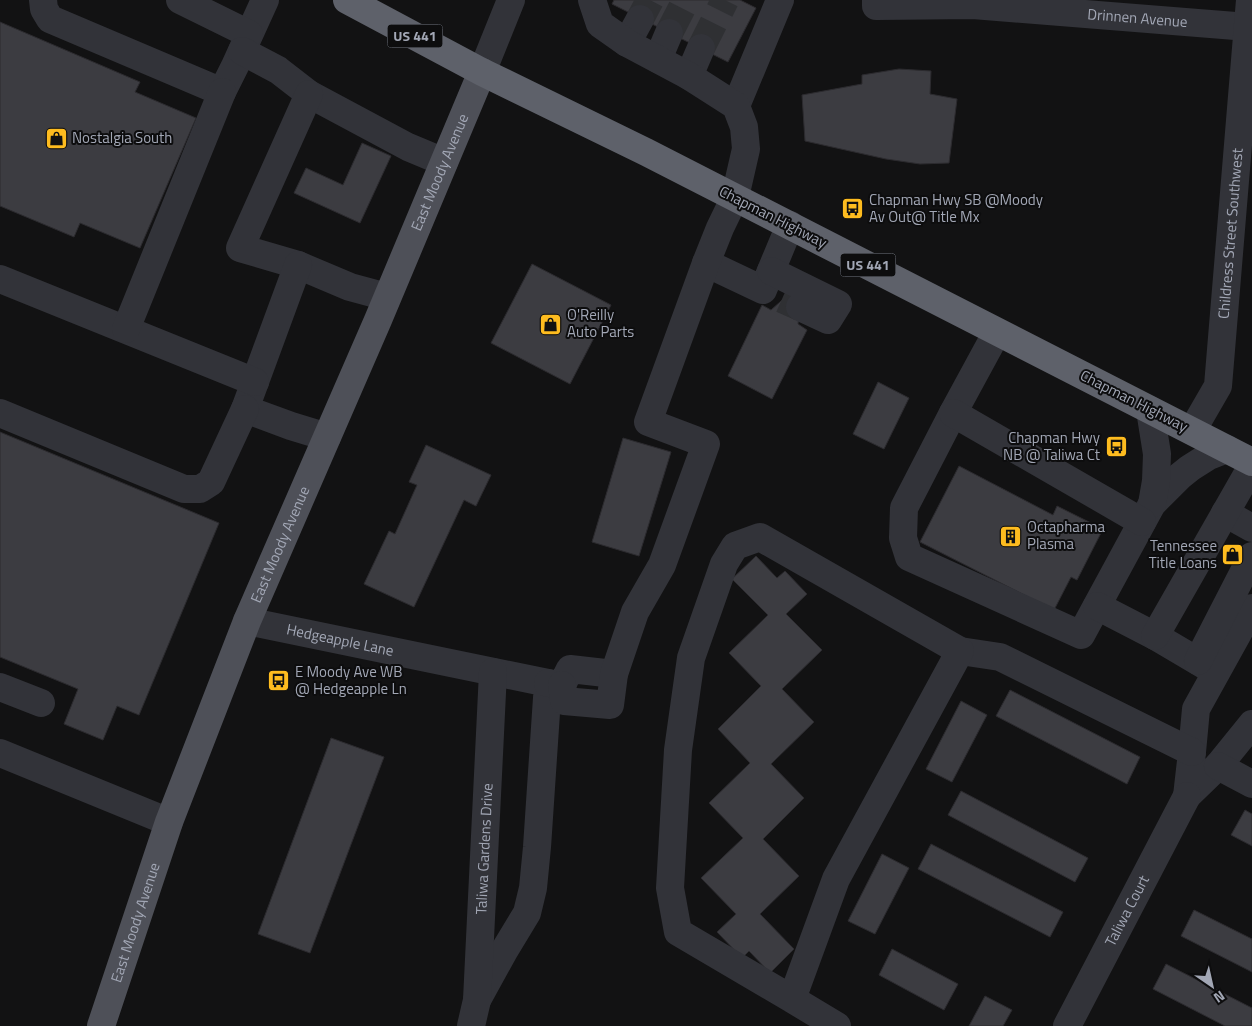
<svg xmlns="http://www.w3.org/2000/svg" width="1252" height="1026" viewBox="0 0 1252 1026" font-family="'Titillium Web',sans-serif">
<rect width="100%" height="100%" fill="#121213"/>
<g fill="#3c3c41" stroke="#2c2b2f">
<polygon points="614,0 740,0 756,8 728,62 612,4"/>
<polygon points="0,22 140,82 135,92 196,118 140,248 80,223 74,237 0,206"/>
<polygon points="899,69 931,71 930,94 957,99 949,163 920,164 886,159 805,141 802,95 862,84 862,75"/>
<polygon points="362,143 391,156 360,223 294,193 306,168 343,185"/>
<polygon points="532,264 611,305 570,384 491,343"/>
<polygon points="790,293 801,299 798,324 807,330 772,399 728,376 762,305 771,310"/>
<polygon points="878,382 909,398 884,449 853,434"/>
<polygon points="0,432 219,523 139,715 117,706 103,740 64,724 78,689 0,657"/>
<polygon points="623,438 671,452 639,556 592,542"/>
<polygon points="426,445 491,475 476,506 464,500 414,607 364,584 389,531 395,534 417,485 409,482"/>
<polygon points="959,466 1053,515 1057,506 1103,529 1077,580 1071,577 1054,610 920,542"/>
<polygon points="756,556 777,578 785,571 807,594 786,614 822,650 782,689 814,722 771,764 804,798 763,839 799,876 760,914 794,949 770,973 749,951 742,958 717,932 736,914 701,878 743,838 709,803 750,763 718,729 761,686 729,653 768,615 732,579"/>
<polygon points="1010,690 1140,757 1127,784 996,716"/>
<polygon points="961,701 987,715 952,782 926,769"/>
<polygon points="331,738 384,757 310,953 258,934"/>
<polygon points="961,791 1088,858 1075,882 948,815"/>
<polygon points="1245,810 1252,814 1252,846 1231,835"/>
<polygon points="931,844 1063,912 1050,937 918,869"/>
<polygon points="882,854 909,868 875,934 848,921"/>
<polygon points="1194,910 1252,939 1252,972 1181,936"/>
<polygon points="892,949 958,984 944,1010 879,975"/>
<polygon points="1166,964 1252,1008 1252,1026 1225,1026 1153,989"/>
<polygon points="985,996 1012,1010 1003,1026 969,1026"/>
</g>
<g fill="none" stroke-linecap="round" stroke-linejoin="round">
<g stroke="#2f3033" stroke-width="28" stroke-dasharray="28 14" stroke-linecap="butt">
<polyline points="640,19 650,0"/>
<polyline points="669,33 686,0"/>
<polyline points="701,48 725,0"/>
<polyline points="782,299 800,307"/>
</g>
<g stroke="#323339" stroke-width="28">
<polyline points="43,0 44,9 50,19 222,92 235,66 265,0"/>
<polyline points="180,0 249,34"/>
<path id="s1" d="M876,0V6L973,5L1248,27"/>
<polyline points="627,43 640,19"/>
<polyline points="242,51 278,70 309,94 408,147 444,162"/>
<polyline points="658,59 669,33"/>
<polyline points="482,72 511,0"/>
<polyline points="689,76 701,48"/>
<polyline points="309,94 240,248 298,265 350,287 387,297"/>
<polyline points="736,106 780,0"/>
<polyline points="706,263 763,290 790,225"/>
<polyline points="298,265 245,409 291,426 327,437"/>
<polyline points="771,271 838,304 828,320 800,307"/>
<polyline points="0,279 255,382"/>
<polyline points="126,329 222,92"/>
<polyline points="997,332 953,413 904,508 903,538 909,557 1081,635 1152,504 1180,476 1190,468 1209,456 1227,449"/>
<polyline points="1150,410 1157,454 1156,481 1152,504"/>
<polyline points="0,413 184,489 200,489 211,482 245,409"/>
<polyline points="953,413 1142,522"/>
<path id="s2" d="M1192,431L1218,386L1250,0"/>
<polyline points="1225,513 1252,528"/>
<polyline points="1097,606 1155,636 1216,672"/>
<polyline points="1252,608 1196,709 1192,752 1187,796 1218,766 1252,724"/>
<path id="s3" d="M247,621L548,683L537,847L533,888L527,913L504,951L477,1000"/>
<polyline points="1155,636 1252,466"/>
<polyline points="960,651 1000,657 1192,752"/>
<polyline points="1198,661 1252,556"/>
<polyline points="548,683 562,685 570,669 614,674"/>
<polyline points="562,685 564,701 610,705 614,674 635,612 662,565 706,444 648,422 706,263 720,228 735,197 746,149 744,127 736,106 689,76 627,43 600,24 592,0"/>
<polyline points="0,687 41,703"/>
<polyline points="0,753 169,822"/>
<polyline points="1218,766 1252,784"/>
<polyline points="792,999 678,932 670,888 678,750 691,658 724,564 735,546 760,537 960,651 836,879 792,999 837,1026"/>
<path id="s4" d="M471,1026L477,1000L493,672"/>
<path id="s5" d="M1067,1026L1187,796"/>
</g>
<path stroke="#4e5058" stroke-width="28" id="s6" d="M101,1026L169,822L247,621L378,320L482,72"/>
<polyline stroke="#5e616a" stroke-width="28" points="347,0 482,72 646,152 1252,462"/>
</g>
<defs>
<symbol id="shop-square" viewBox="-11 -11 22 22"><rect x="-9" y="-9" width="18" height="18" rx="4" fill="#febc1f" stroke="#0d0d0e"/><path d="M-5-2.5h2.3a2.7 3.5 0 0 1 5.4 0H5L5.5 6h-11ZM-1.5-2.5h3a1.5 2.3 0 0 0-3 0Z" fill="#111"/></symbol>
<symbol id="bus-square" viewBox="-11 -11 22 22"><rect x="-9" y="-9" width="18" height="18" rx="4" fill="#febc1f" stroke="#0d0d0e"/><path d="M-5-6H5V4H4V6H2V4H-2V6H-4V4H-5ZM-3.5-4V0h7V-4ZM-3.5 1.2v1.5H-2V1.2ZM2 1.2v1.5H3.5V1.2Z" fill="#111"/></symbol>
<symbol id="building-square" viewBox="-11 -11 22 22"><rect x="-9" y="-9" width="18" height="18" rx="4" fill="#febc1f" stroke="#0d0d0e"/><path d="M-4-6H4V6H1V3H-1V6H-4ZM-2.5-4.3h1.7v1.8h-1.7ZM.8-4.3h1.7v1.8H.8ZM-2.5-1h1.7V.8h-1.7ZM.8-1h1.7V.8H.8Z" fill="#111"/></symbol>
</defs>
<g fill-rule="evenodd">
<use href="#shop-square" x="44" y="126" width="25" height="25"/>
<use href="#bus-square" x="840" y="196" width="25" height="25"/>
<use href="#shop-square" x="538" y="312" width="25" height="25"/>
<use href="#bus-square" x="1104" y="434" width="25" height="25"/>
<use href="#building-square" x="998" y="524" width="25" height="25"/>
<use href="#shop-square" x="1220" y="542" width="25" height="25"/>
<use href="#bus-square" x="266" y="668" width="25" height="25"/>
</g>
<g text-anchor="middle" stroke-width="4" stroke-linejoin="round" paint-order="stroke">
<g fill="#0d0d0e" stroke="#757983" stroke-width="1">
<rect x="387.5" y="24.5" width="55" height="23" rx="4"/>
<rect x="840.5" y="253.5" width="55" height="23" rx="4"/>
</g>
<g font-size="14" font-weight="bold" fill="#a2a7b5">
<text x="415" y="41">US 441</text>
<text x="868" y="270">US 441</text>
</g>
<g font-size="15" fill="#a2a7b5" stroke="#0d0d0e">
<text dy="5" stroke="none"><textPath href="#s1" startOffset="268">Drinnen Avenue</textPath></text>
<text dy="5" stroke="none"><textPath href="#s6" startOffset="919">East Moody Avenue</textPath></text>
<text transform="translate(773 217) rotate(27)" y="5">Chapman Highway</text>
<text dy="5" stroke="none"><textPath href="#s2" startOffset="205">Childress Street Southwest</textPath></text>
<text transform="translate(1134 401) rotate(27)" y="5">Chapman Highway</text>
<text dy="5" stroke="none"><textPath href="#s6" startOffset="514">East Moody Avenue</textPath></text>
<text dy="5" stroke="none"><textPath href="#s3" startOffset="95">Hedgeapple Lane</textPath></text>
<text dy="5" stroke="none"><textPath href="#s4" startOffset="178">Taliwa Gardens Drive</textPath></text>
<text dy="5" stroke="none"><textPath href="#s5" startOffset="130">Taliwa Court</textPath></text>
<text dy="5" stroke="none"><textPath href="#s6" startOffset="109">East Moody Avenue</textPath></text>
</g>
<g font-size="15" fill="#a2a7b5" stroke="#0d0d0e" text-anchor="start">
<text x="72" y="143">Nostalgia South</text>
<text x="869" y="205">Chapman Hwy SB @Moody<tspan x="869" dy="17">Av Out@ Title Mx</tspan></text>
<text x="567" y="320">O'Reilly<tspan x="567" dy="17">Auto Parts</tspan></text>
<text x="1100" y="443" text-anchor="end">Chapman Hwy<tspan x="1100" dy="17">NB @ Taliwa Ct</tspan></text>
<text x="1027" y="532">Octapharma<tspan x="1027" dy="17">Plasma</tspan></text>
<text x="1217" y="551" text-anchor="end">Tennessee<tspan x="1217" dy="17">Title Loans</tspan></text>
<text x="295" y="677">E Moody Ave WB<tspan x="295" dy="17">@ Hedgeapple Ln</tspan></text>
</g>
</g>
<g transform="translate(1212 986) rotate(146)" stroke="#0d0d0e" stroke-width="4" paint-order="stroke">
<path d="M0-4L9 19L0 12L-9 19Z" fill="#a2a7b5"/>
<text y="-8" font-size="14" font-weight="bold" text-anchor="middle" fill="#a2a7b5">N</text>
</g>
</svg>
